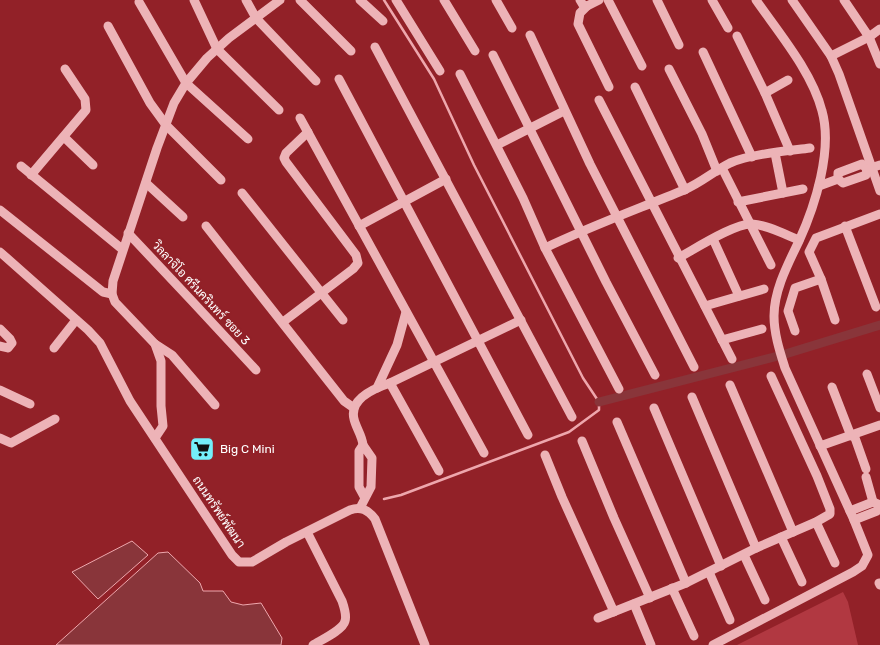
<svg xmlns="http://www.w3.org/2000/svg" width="880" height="645" viewBox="0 0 880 645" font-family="Rubik,Sarabun,sans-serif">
<rect width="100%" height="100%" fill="#922128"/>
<polygon fill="#b13841" points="843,592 848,602 858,645 737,645"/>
<g fill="#89353a" stroke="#eea7ad">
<polygon points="132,541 148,555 98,599 72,572"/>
<polygon points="168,552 200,583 203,591 223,591 231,602 243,605 261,603 282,638 281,645 56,645 158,553"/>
</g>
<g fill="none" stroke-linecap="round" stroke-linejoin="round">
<polyline stroke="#eea7ad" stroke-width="2.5" points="384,499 401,495 569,432 599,410 599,402 583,378 474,165 434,79 384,0"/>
<polyline stroke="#89353a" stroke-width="9" points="599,402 782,355 880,325"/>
<g stroke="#edb3b7" stroke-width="9">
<polyline points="194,0 217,49 279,110"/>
<polyline points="246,0 256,18 316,81"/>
<polyline points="300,0 351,51"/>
<polyline points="360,0 383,21"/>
<polyline points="396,0 440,71"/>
<polyline points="444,0 475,51"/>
<polyline points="496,0 512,28"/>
<polyline points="580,0 583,5 587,6 599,0"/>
<polyline points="608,0 642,66"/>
<polyline points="657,0 679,45"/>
<polyline points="712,0 728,28"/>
<polyline points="792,0 831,56 839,74 880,191"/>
<polyline points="844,0 869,37 880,64"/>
<polyline points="139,2 186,83 248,139"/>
<polyline points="587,6 580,13 578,24 609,87"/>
<polyline points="108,26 150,103 166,125 221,180"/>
<polyline points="530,35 590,164 694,367"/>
<polyline points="737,36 765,93 790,151"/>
<polyline points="375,47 572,417"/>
<polyline points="703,52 752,157"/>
<polyline points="493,55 606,282 655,375"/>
<polyline points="831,56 869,37 880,29"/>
<polyline points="669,69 702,134 717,171"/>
<polyline points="460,74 523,198 545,248 619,389"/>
<polyline points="339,79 528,435"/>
<polyline points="635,87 685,190"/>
<polyline points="765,93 788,80"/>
<polyline points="599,100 732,359"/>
<polyline points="300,118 484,453"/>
<polyline points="64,137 93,165"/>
<polyline points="497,145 564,111"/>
<polyline points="775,153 783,193"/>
<polyline points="21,166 122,249"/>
<polyline points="722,168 771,265"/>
<polyline points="31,175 86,110 85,99 65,69"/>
<polyline points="838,179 838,173 862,164 867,169"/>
<polyline points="146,183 183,217"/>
<polyline points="819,186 838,179 843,183 866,175 867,169 880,165"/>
<polyline points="242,193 343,320"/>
<polyline points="738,202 803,189"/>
<polyline points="0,210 103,292 112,294"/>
<polyline points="206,226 344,401 354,408"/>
<polyline points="359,226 446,179"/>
<polyline points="845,226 876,307"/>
<polyline points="128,233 191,300 256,370"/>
<polyline points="713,239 739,296"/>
<path d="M545,248C591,226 638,209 684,190C701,183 714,171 730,163C751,154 787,151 810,148"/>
<path d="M0,252L88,330L100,343L130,401L232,555L239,562H252L286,542L350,510C361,506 368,510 375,519L425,645"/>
<path d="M678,258C695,249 735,223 752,224C768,225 784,234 799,240"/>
<polyline points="705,306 764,289"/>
<polyline points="835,320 821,279 809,252 816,238 880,214"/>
<polyline points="283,322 353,269 358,263 356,255 286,162 284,158 286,153 308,132"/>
<polyline points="0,329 10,339 12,343 8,348 0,346"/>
<polyline points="795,331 788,311 795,288 821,279"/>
<polyline points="722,340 762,329"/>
<polyline points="155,344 172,355 215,405"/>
<polyline points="54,348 76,320"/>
<polyline points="867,374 880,408"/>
<polyline points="390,383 439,471"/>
<polyline points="730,385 793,532"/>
<polyline points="832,387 851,436"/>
<polyline points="377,388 397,345 406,312"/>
<polyline points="0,390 30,404"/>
<polyline points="692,397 756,548"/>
<polyline points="654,408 721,566"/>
<polyline points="617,422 686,583"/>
<polyline points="854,435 866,469"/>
<polyline points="0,438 11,443 55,419"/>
<polyline points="155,438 163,426 161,406 161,361 155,344 115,302 112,294 113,281 157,148 174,103 186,83 207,58 229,38 280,0"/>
<polyline points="582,441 614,518 650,598"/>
<path d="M363,445C362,435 356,428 354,419C349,399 375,388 390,383L521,320"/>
<polyline points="820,446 880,425"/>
<polyline points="545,455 562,497 614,612"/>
<polyline points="866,477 873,502"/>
<polyline points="360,508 371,487 372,458 363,445 359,451 359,487 365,498"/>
<polyline points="850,511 873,502 880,505"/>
<polyline points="854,520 877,511 880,505"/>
<polyline points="816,522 835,563"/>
<path d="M307,532L342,601C344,607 347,615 345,621C343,630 321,640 313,645"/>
<polyline points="781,537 802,582"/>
<polyline points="744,555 765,600"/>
<polyline points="709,572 730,620"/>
<polyline points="879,583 880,585"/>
<polyline points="672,588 694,636"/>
<polyline points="634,604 651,645"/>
<polyline points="598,618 686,583 756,548 816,522 830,514 830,509 817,476 771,376"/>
<path d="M713,645L853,572L862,566L868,555L854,520L785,368C780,352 774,334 774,316C774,290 788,264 799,241C815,206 833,150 822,111C812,72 779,33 756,0"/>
</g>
</g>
<defs>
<symbol id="supermarket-square" viewBox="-11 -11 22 22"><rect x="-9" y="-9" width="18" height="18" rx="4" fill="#74effa" stroke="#922128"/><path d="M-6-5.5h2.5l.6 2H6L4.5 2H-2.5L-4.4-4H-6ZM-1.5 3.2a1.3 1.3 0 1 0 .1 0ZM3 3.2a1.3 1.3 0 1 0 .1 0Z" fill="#111"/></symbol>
</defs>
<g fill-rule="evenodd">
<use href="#supermarket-square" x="188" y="435" width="28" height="28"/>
</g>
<g text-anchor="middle" stroke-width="4" stroke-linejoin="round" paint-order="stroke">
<g font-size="12" fill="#fff" stroke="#922128">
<text transform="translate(201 293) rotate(47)" y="4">วิลลาจิโอ ศรีนครินทร์ ซอย 3</text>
<text transform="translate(219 512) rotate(56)" y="4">ถนนทรัพย์พัฒนา</text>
</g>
<g font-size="12" fill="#fff" stroke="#922128" text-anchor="start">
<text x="220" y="453">Big C Mini</text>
</g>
</g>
</svg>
